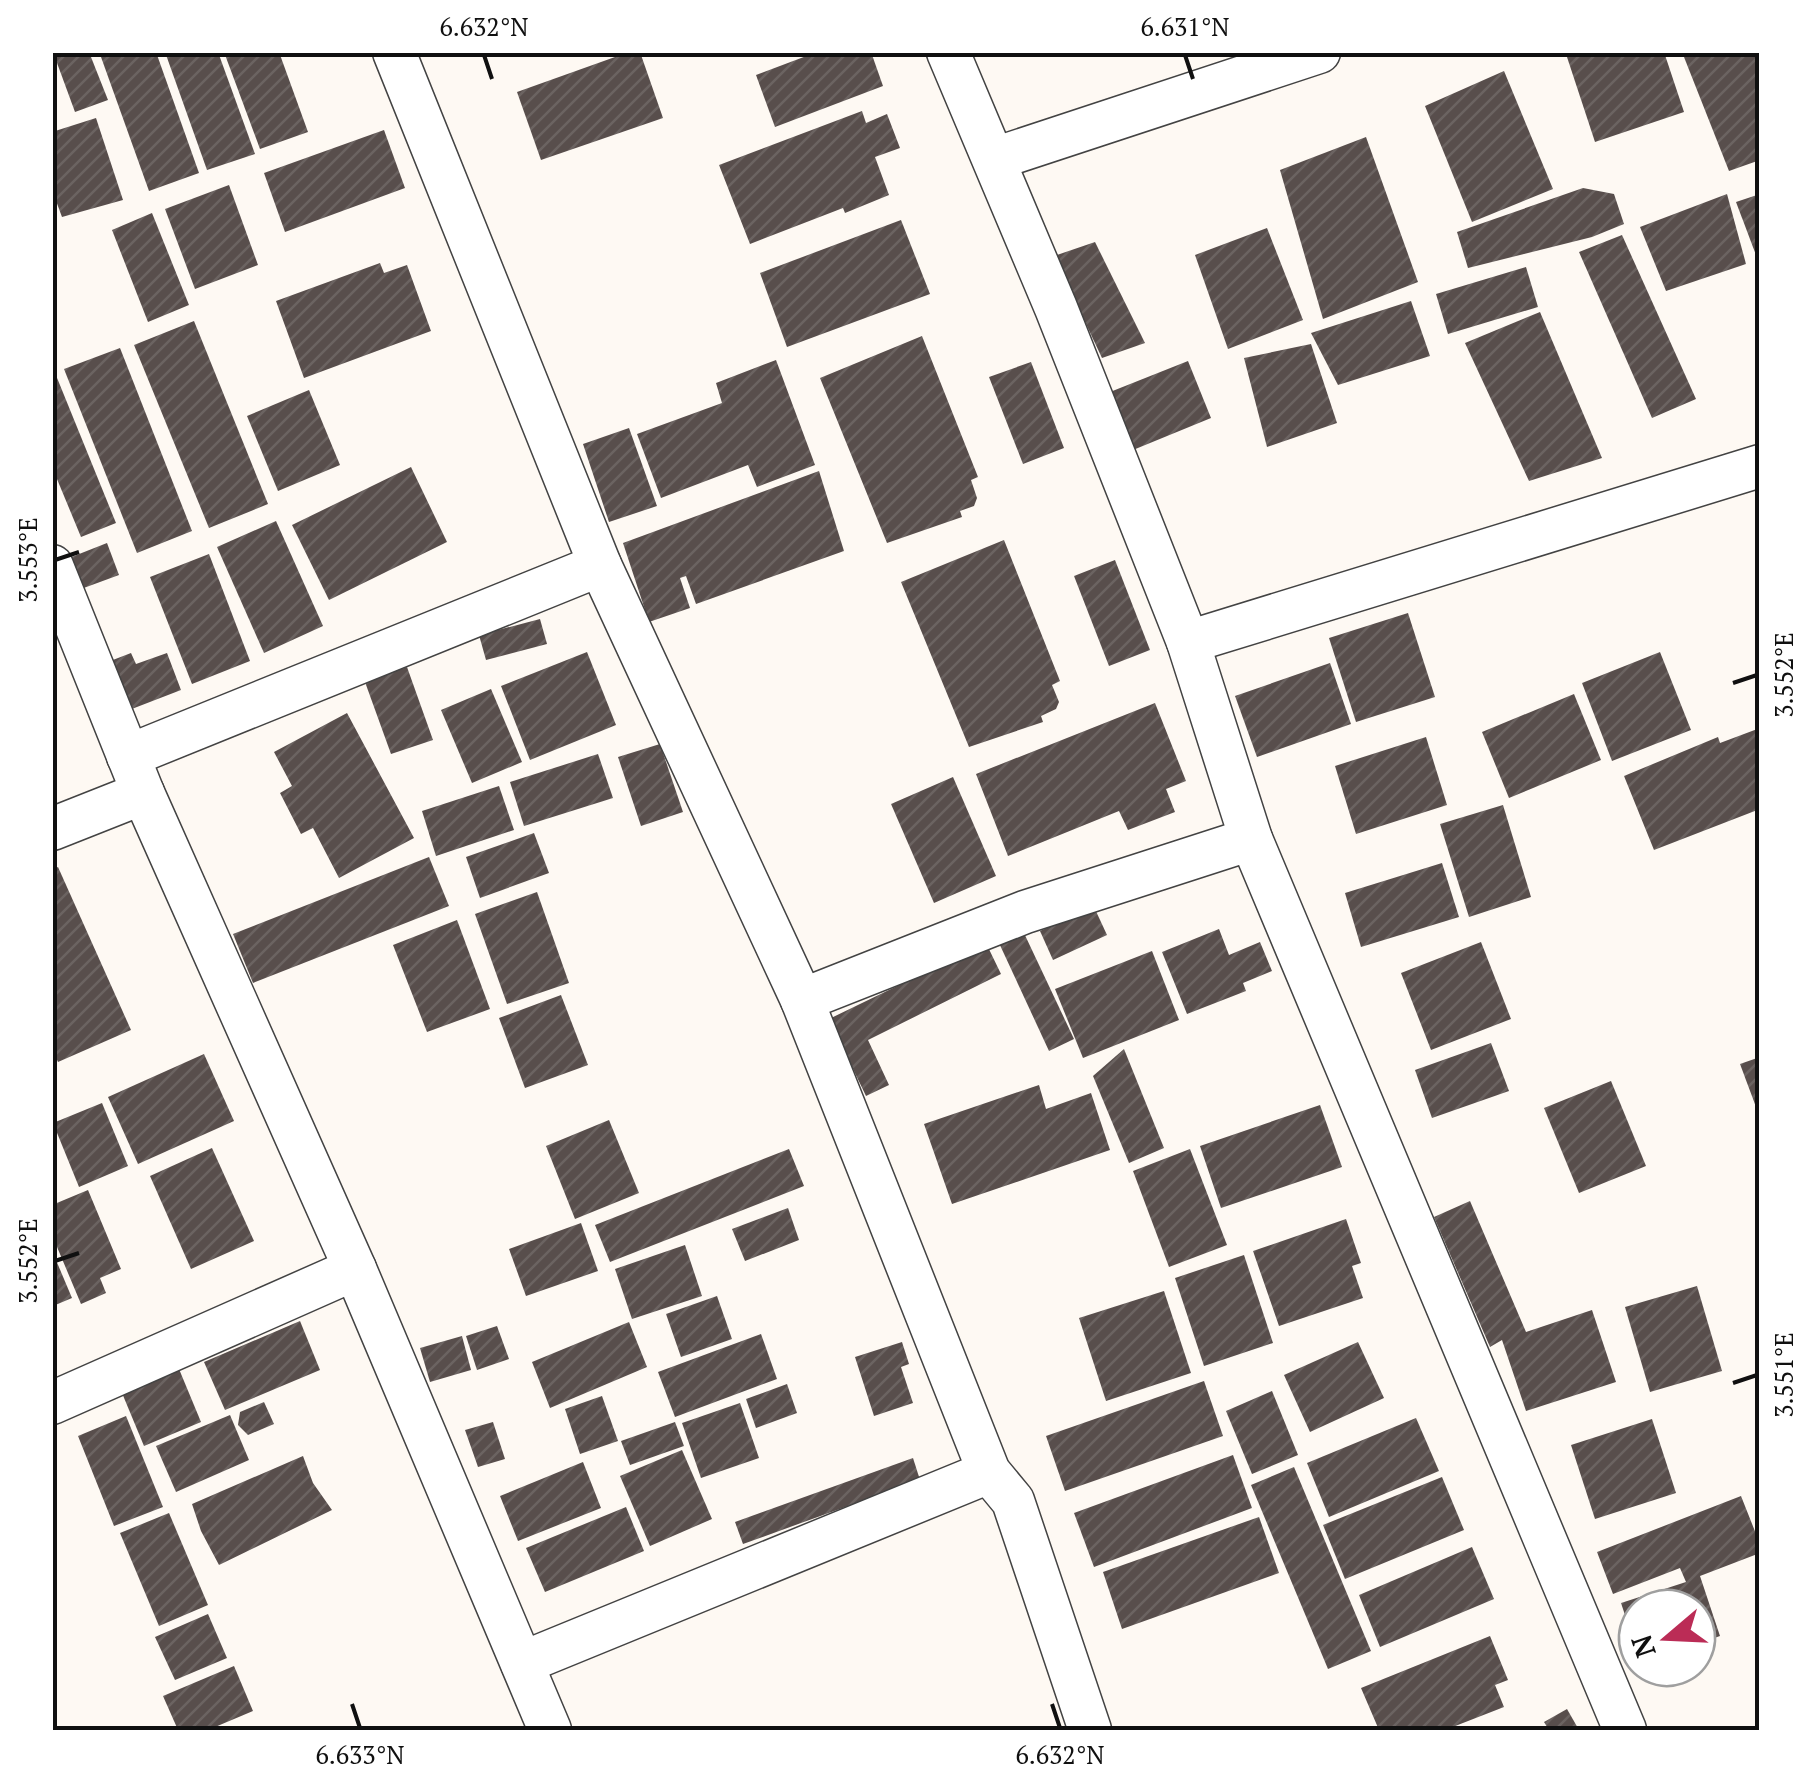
<svg xmlns="http://www.w3.org/2000/svg" width="1812" height="1783" viewBox="0 0 1812 1783" font-family="'PT Serif',serif">
<defs>
<pattern id="building-hatch" width="6" height="6" patternUnits="userSpaceOnUse" patternTransform="scale(2.5)"><rect width="6" height="6" fill="#584e4c"/><path d="M-1 1l2-2M0 6l6-6M5 7l2-2" fill="none" stroke="#6b6361"/></pattern>
</defs>
<rect width="100%" height="100%" fill="#fef9f3"/>
<g fill="url(#building-hatch)">
<polygon points="53,52 89,52 108,100 75,112"/>
<polygon points="114,52 156,52 199,173 149,191 101,57"/>
<polygon points="165,52 218,52 255,154 207,170"/>
<polygon points="224,52 279,52 308,132 260,149"/>
<polygon points="629,52 640,52 663,118 541,160 517,92"/>
<polygon points="817,52 871,52 883,86 775,127 756,75"/>
<polygon points="1570,52 1664,52 1684,112 1595,142 1566,54"/>
<polygon points="1682,52 1760,52 1760,160 1729,171"/>
<polygon points="1504,71 1553,189 1472,222 1425,106"/>
<polygon points="862,111 866,123 887,114 900,148 875,157 889,195 845,213 843,208 750,244 719,165"/>
<polygon points="96,118 123,200 62,217 52,190 52,132"/>
<polygon points="384,130 405,188 285,232 264,173"/>
<polygon points="1366,137 1418,282 1323,319 1280,170"/>
<polygon points="229,185 258,265 195,289 165,209"/>
<polygon points="1583,188 1614,194 1624,224 1592,237 1468,268 1457,232"/>
<polygon points="1727,194 1746,264 1666,291 1640,227"/>
<polygon points="1760,194 1760,263 1759,263 1736,202"/>
<polygon points="152,213 189,305 148,322 112,230"/>
<polygon points="901,220 930,294 787,347 760,273"/>
<polygon points="1267,228 1303,320 1228,349 1195,255"/>
<polygon points="1622,235 1696,399 1652,418 1579,252"/>
<polygon points="1095,242 1145,343 1102,358 1054,256"/>
<polygon points="380,263 384,273 407,265 431,331 304,378 276,301"/>
<polygon points="1526,267 1538,307 1448,334 1436,294"/>
<polygon points="1411,301 1430,356 1338,385 1311,333"/>
<polygon points="1540,312 1602,458 1529,481 1465,343"/>
<polygon points="194,321 268,504 209,528 134,345"/>
<polygon points="922,336 978,477 971,480 977,498 974,506 960,511 962,517 887,543 820,378"/>
<polygon points="1311,344 1337,423 1267,447 1244,358"/>
<polygon points="120,348 192,531 137,553 64,369"/>
<polygon points="776,360 815,465 757,487 748,465 661,498 637,434 722,403 716,383"/>
<polygon points="1188,361 1211,418 1133,450 1110,392"/>
<polygon points="1031,362 1064,448 1023,464 989,377"/>
<polygon points="53,368 116,523 81,537 52,467"/>
<polygon points="309,390 340,465 278,491 247,416"/>
<polygon points="629,428 657,506 609,522 583,444"/>
<polygon points="411,467 447,542 329,600 292,525"/>
<polygon points="819,471 844,551 696,604 686,576 680,578 690,608 649,622 623,543"/>
<polygon points="276,521 323,626 264,653 217,547"/>
<polygon points="1004,540 1060,681 1052,685 1059,702 1056,709 1041,716 1043,722 969,747 901,582"/>
<polygon points="107,543 119,575 81,589 69,558"/>
<polygon points="209,554 250,661 192,684 150,577"/>
<polygon points="1115,560 1150,650 1109,666 1074,576"/>
<polygon points="1408,613 1435,697 1356,722 1329,638"/>
<polygon points="540,619 547,644 486,660 479,635"/>
<polygon points="587,652 616,725 530,760 501,686"/>
<polygon points="1660,652 1691,730 1612,761 1582,683"/>
<polygon points="131,653 136,664 167,653 181,690 124,712 105,663"/>
<polygon points="1330,663 1351,724 1257,757 1235,696"/>
<polygon points="407,667 433,740 391,754 365,682"/>
<polygon points="491,689 522,762 472,783 441,710"/>
<polygon points="1574,694 1601,760 1509,798 1482,732"/>
<polygon points="1155,703 1186,781 1166,789 1175,812 1128,830 1119,811 1008,856 976,774"/>
<polygon points="347,713 414,838 339,878 313,828 301,834 280,793 292,786 274,752"/>
<polygon points="1760,728 1760,809 1654,850 1624,776 1718,737 1720,743"/>
<polygon points="1426,737 1447,805 1356,834 1335,766"/>
<polygon points="660,744 683,812 641,826 618,757"/>
<polygon points="598,754 613,798 524,826 510,782"/>
<polygon points="953,777 996,876 934,903 891,804"/>
<polygon points="499,786 514,830 436,856 422,811"/>
<polygon points="1503,805 1531,897 1469,917 1440,824"/>
<polygon points="534,833 549,873 480,898 466,857"/>
<polygon points="429,857 449,906 253,983 233,934"/>
<polygon points="1442,863 1459,917 1361,947 1345,893"/>
<polygon points="58,867 131,1030 58,1062 52,1049 52,870"/>
<polygon points="537,892 569,983 507,1004 475,914"/>
<polygon points="1094,907 1107,935 1053,960 1040,931"/>
<polygon points="457,920 490,1009 427,1032 393,945"/>
<polygon points="1219,929 1229,955 1260,942 1272,971 1243,983 1246,991 1187,1014 1162,952"/>
<polygon points="1023,931 1074,1039 1049,1051 999,943"/>
<polygon points="1481,942 1511,1019 1431,1050 1401,973"/>
<polygon points="986,943 1001,974 868,1040 889,1085 866,1096 829,1019"/>
<polygon points="1152,951 1179,1020 1083,1058 1055,989"/>
<polygon points="561,995 588,1065 525,1088 499,1018"/>
<polygon points="1491,1043 1509,1091 1432,1118 1415,1070"/>
<polygon points="1124,1049 1164,1148 1129,1163 1093,1076"/>
<polygon points="204,1054 234,1121 138,1164 108,1097"/>
<polygon points="1760,1057 1760,1115 1759,1115 1740,1064"/>
<polygon points="1611,1081 1646,1166 1579,1193 1544,1108"/>
<polygon points="1039,1085 1046,1109 1091,1093 1110,1150 952,1204 924,1124"/>
<polygon points="102,1103 128,1166 79,1187 53,1123"/>
<polygon points="1320,1105 1342,1167 1221,1208 1200,1146"/>
<polygon points="609,1120 639,1193 575,1219 546,1146"/>
<polygon points="212,1148 254,1241 191,1269 150,1176"/>
<polygon points="789,1149 804,1186 610,1262 595,1225"/>
<polygon points="1190,1149 1227,1245 1169,1267 1133,1171"/>
<polygon points="88,1190 121,1269 100,1278 106,1293 81,1304 52,1235 52,1205"/>
<polygon points="1470,1201 1526,1332 1592,1310 1616,1382 1526,1411 1502,1340 1490,1347 1434,1217"/>
<polygon points="788,1208 799,1240 745,1261 732,1229"/>
<polygon points="1346,1219 1361,1263 1352,1266 1363,1298 1279,1326 1253,1251"/>
<polygon points="581,1223 598,1271 526,1296 509,1249"/>
<polygon points="685,1245 702,1296 632,1319 615,1269"/>
<polygon points="53,1253 72,1298 53,1306"/>
<polygon points="1244,1255 1273,1343 1204,1366 1175,1278"/>
<polygon points="1697,1286 1722,1371 1650,1392 1625,1307"/>
<polygon points="1164,1291 1191,1373 1106,1401 1079,1318"/>
<polygon points="717,1296 732,1339 681,1357 666,1314"/>
<polygon points="300,1321 320,1370 225,1410 204,1362"/>
<polygon points="629,1322 647,1367 550,1408 532,1362"/>
<polygon points="497,1326 509,1359 477,1370 466,1336"/>
<polygon points="761,1334 777,1379 675,1417 658,1372"/>
<polygon points="462,1336 471,1370 430,1382 420,1348"/>
<polygon points="902,1342 909,1364 901,1367 913,1403 874,1416 855,1357"/>
<polygon points="1358,1342 1384,1398 1310,1432 1284,1375"/>
<polygon points="179,1369 201,1422 144,1446 122,1393"/>
<polygon points="1204,1381 1223,1436 1065,1491 1046,1436"/>
<polygon points="787,1384 797,1413 756,1428 746,1399"/>
<polygon points="1272,1391 1298,1455 1252,1474 1226,1411"/>
<polygon points="602,1396 618,1441 580,1454 565,1409"/>
<polygon points="264,1402 274,1424 248,1435 238,1425 240,1412"/>
<polygon points="740,1403 759,1458 701,1478 682,1423"/>
<polygon points="230,1415 249,1460 176,1492 156,1446"/>
<polygon points="126,1416 163,1507 114,1526 78,1436"/>
<polygon points="1416,1418 1439,1471 1329,1517 1307,1463"/>
<polygon points="1652,1419 1676,1493 1595,1519 1571,1445"/>
<polygon points="493,1422 505,1459 478,1467 465,1430"/>
<polygon points="675,1422 684,1446 630,1465 621,1441"/>
<polygon points="682,1450 712,1519 650,1546 620,1476"/>
<polygon points="1233,1455 1252,1508 1094,1567 1074,1513"/>
<polygon points="303,1456 313,1483 332,1510 219,1565 201,1531 192,1504"/>
<polygon points="913,1458 920,1480 743,1544 735,1522"/>
<polygon points="583,1462 601,1508 518,1541 500,1496"/>
<polygon points="1294,1467 1371,1651 1328,1669 1251,1485"/>
<polygon points="1442,1477 1464,1530 1345,1579 1323,1525"/>
<polygon points="1741,1496 1760,1544 1760,1553 1700,1576 1720,1636 1697,1644 1697,1608 1637,1608 1636,1648 1621,1603 1686,1582 1680,1568 1613,1594 1597,1552"/>
<polygon points="626,1507 644,1551 545,1592 526,1548"/>
<polygon points="169,1513 208,1605 159,1626 120,1533"/>
<polygon points="1259,1517 1279,1573 1122,1629 1103,1572"/>
<polygon points="1472,1547 1494,1599 1380,1647 1359,1595"/>
<polygon points="208,1614 227,1658 175,1680 155,1637"/>
<polygon points="1490,1636 1508,1680 1495,1685 1504,1707 1445,1730 1379,1730 1361,1688"/>
<polygon points="234,1666 253,1711 208,1730 178,1730 163,1696"/>
<polygon points="1567,1709 1579,1730 1549,1730 1544,1722"/>
</g>
<g fill="none" stroke-linecap="round" stroke-linejoin="round">
<defs>
<g id="minor">
<polyline points="394,52 600,565 802,1000 989,1472 1013,1501 1090,1730"/>
<polyline points="948,52 1056,308 1188,642 1251,839 1625,1730"/>
<polyline points="994,159 1319,52"/>
<polyline points="52,566 143,793 355,1269 550,1730"/>
<polyline points="1188,642 1760,466"/>
<polyline points="128,756 600,565"/>
<polyline points="52,829 143,793"/>
<polyline points="802,1000 1025,912 1251,839"/>
<polyline points="52,1403 355,1269"/>
<polyline points="522,1663 989,1472"/>
</g>
</defs>
<use href="#minor" stroke="#434343" stroke-width="45"/>
<use href="#minor" stroke="#fff" stroke-width="42"/>
</g>
<path fill="none" stroke="#101010" stroke-width="4" d="M484,55L492,79M1185,55L1193,79M55,560L79,552M1733,683L1757,675M55,1261L79,1253M1733,1383L1757,1375M352,1704L360,1728M1052,1704L1060,1728"/>
<rect width="1812" height="1783" fill="none" stroke="#ffffff" stroke-width="110"/>
<g transform="translate(1667 1638) rotate(251)"><circle r="48" fill="#ffffff" stroke="#9f9f9f" stroke-width="2.5"/>
<path d="M0-8L18 38L0 25L-18 38Z" fill="#bb2c56"/>
<text y="-15" font-size="28" font-weight="bold" text-anchor="middle" fill="#101010">N</text>
</g>
<rect x="55" y="55" width="1702" height="1673" fill="none" stroke="#101010" stroke-width="4"/>
<g font-size="25" text-anchor="middle" fill="#101010">
<text x="484" y="36">6.632°N</text>
<text x="1185" y="36">6.631°N</text>
<text transform="translate(28 560) rotate(-90)" y="9">3.553°E</text>
<text transform="translate(1784 675) rotate(-90)" y="9">3.552°E</text>
<text transform="translate(28 1261) rotate(-90)" y="9">3.552°E</text>
<text transform="translate(1784 1375) rotate(-90)" y="9">3.551°E</text>
<text x="360" y="1764">6.633°N</text>
<text x="1060" y="1764">6.632°N</text>
</g>
</svg>
